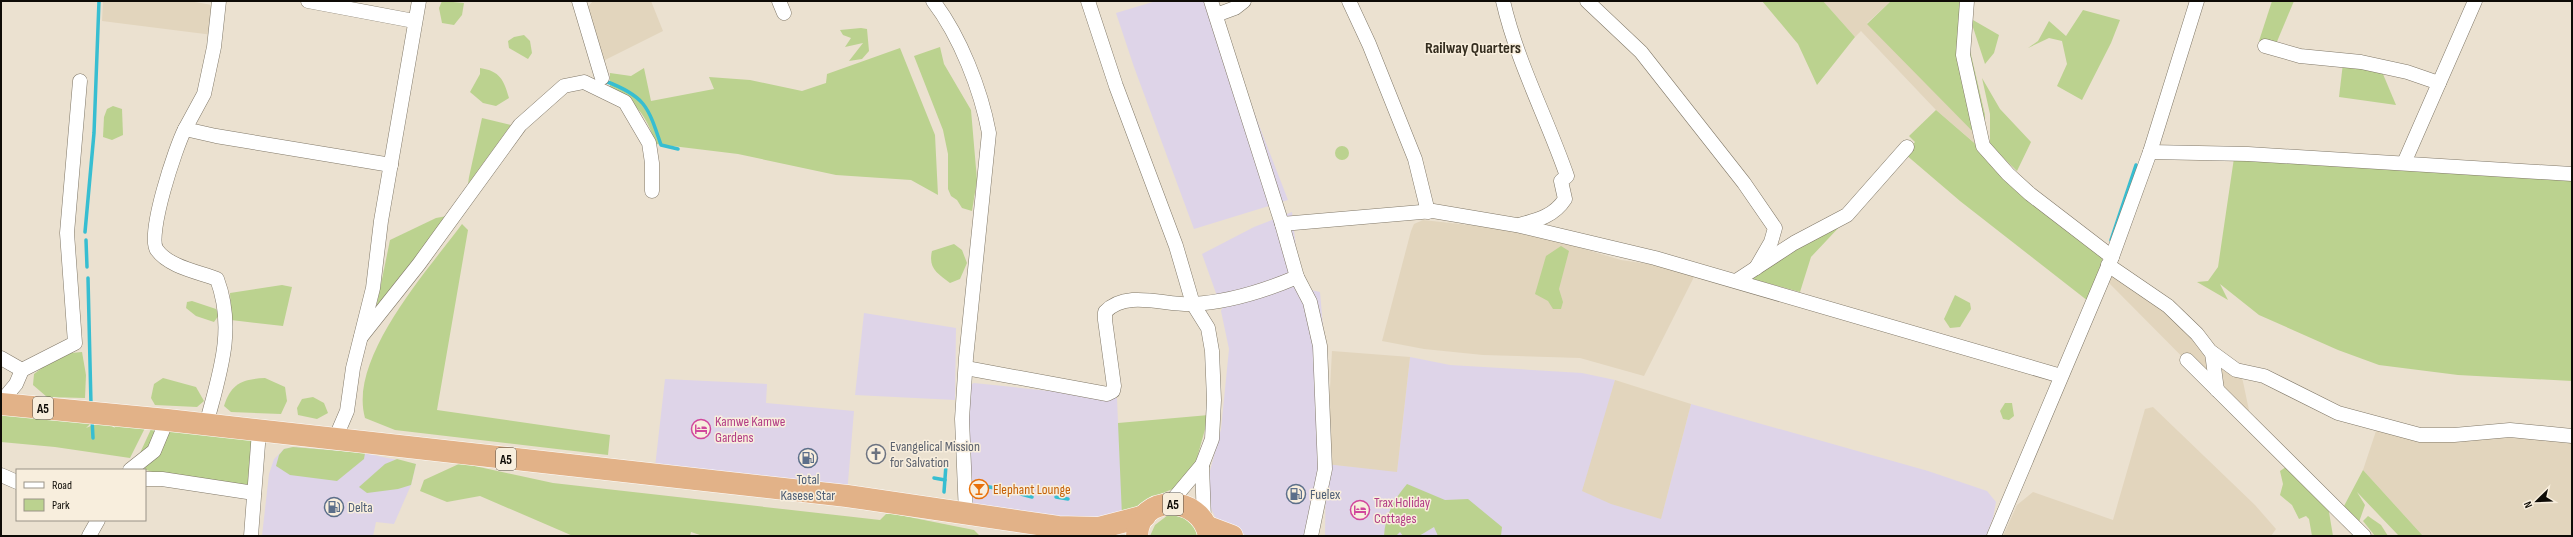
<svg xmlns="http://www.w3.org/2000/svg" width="2573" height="537" viewBox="0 0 2573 537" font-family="'Sofia Sans Condensed',sans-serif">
<rect width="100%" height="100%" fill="#ebe1d0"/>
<g fill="#ded4e8">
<polygon points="1156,1 1211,1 1288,200 1194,229 1134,67 1116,13"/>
<polygon points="1292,212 1299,275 1217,296 1202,254 1254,227"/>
<polygon points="1294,286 1320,292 1324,339 1317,536 1246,535 1226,528 1215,517 1208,502 1207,482 1221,429 1229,349 1221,311 1223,306 1262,297"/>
<polygon points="864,313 956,328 955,400 855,395"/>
<polygon points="1410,357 1450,365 1582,373 1615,380 1584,492 1664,507 1691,404 1928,471 1987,491 1996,502 1993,518 1986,536 1325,536 1326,464 1397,471"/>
<polygon points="665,379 767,384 766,403 854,411 847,494 655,467"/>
<polygon points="974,383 1117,398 1118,423 1131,450 1122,516 1107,520 973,510 960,432 968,386"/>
<polygon points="293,447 364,453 416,464 411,485 394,524 376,522 373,536 262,536 269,474 274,459 284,449"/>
</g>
<g fill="#e2d5bd">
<polygon points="103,1 189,1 218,6 213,35 102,21"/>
<polygon points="593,1 651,1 663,31 603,61 586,9"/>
<polygon points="1823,1 1891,1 1867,23 1998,157 1984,151 1936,110 1861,31 1855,37"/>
<polygon points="1423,220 1524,231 1621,260 1697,271 1644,376 1580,358 1483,355 1424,349 1382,341 1411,231 1414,224"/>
<polygon points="2113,274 2130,281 2242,377 2250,415 2375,536 2360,536 2108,282"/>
<polygon points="1332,351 1410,357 1397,472 1326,464"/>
<polygon points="1615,380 1691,404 1661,519 1611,504 1582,491"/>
<polygon points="2153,407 2255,505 2276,529 2271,536 2003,536 2017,505 2033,492 2113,520 2145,409"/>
<polygon points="2377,428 2572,433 2572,536 2423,536 2363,470"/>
</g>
<g fill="#bbd28f">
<polygon points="442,1 464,3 462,15 454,25 442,23 439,8"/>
<polygon points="1762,1 1823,1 1855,37 1817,85 1798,44"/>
<polygon points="1891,1 1964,1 1970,50 1985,115 1985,144 1867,24"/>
<polygon points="2272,1 2294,1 2276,44 2259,41"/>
<polygon points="2083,10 2120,20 2111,43 2082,100 2057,86 2067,64 2062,41 2049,38 2028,48 2038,41 2049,21 2066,36"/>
<polygon points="1968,12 1973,20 1999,35 1994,53 1985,64"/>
<polygon points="861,28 867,29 869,51 862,59 849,61 863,43 845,47 851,38 843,35 840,30"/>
<polygon points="524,35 530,41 532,53 528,59 509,48 508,41 514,37"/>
<polygon points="940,47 944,64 971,110 977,180 972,211 962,208 957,200 951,196 948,189 948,154 943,130 914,56"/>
<path d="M900,48L935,135L938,195L911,180L836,175L738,154L656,144C645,113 638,105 610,88V73L631,76L644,68L651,101L714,89L709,77L750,80L802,91L826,83L827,74Z"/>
<polygon points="2343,63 2380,67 2396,105 2339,97"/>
<path d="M480,68C500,71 504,80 509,98L496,106L483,103L470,92L480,74Z"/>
<polygon points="1982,78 2000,109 2031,142 2017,171 1990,145 1990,114"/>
<polygon points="113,106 122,109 123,135 112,140 103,137 104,117 107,109"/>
<polygon points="1936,110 2104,255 2088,301 1960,201 1905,154 1915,142 1909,136"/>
<polygon points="482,118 511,125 468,184 469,177"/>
<circle cx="1342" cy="153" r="7"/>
<polygon points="2234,158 2572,176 2572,381 2458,375 2379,365 2338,350 2259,315 2220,284 2228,300 2197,282 2208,281 2218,267"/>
<polygon points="447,216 373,323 390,240 436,218"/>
<polygon points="1843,223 1811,257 1800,292 1748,278 1798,244"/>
<path d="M462,224L468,230L437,410L610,435L608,455L395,430L365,418C348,358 428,270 462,224Z"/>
<path d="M954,244L962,250L967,263L960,279L950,283C937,273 928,268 932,251Z"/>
<polygon points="1561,246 1569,251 1559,289 1563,302 1561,309 1553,309 1548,301 1535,294 1546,256"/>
<polygon points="282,285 292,287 283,326 231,320 230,293"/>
<polygon points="1955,295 1970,303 1971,309 1960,327 1950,328 1944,319"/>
<polygon points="192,301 216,309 219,315 214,322 196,316 186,308 187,302"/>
<polygon points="82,352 86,375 85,398 47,397 33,385 34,374 60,354"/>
<polygon points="163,378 196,387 204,401 197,407 155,405 151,398 154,384"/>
<path d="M265,378L285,387L287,401L281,414L231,412L224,406C231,383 243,379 265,378Z"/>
<polygon points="313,397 324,403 328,413 317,419 298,415 297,408 302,399"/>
<polygon points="2005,403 2012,403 2014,416 2009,420 2003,419 2000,411"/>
<path d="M1,410L96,418L86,428C96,424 105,421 115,428L111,420L147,424L130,458L55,447L1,442Z"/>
<polygon points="1209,415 1197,458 1190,474 1175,488 1148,499 1122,516 1118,423"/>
<polygon points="152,427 254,437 251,490 162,475 134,466"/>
<polygon points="293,447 365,453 364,459 337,481 290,475 276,466 279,455 284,449"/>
<polygon points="397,459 416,464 411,485 398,489 367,493 359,487 385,464"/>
<polygon points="461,463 553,483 880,520 886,514 894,514 974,530 980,536 703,536 691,532 690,536 573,536 480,496 447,502 420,491 424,480"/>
<polygon points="2286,467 2328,506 2333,536 2312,536 2309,519 2306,516 2299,519 2292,505 2280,495 2283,484 2280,471"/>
<polygon points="2363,470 2423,536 2399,536 2357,492 2365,505 2359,522 2344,506"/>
<path d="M1407,484L1445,500L1468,499L1502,527L1501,536H1438L1434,527L1419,536H1403L1400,532L1396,536H1384C1385,516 1394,499 1407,484Z"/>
<polygon points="1168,515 1185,516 1201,536 1150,536 1155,525"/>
<polygon points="2368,516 2381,525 2388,536 2375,536 2363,521"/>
</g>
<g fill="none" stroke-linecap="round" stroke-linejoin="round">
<g stroke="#37bed1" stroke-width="3.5">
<path d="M605,81C645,96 648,106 661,145L678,149"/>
<polyline points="85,232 94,133 99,1"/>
<polyline points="86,240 87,267"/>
<polyline points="2111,240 2136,165"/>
<polyline points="88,278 91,405"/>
<polyline points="92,419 93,438"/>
<polyline points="934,478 945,480"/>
<polyline points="973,484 995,488"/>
<polyline points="944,492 946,465"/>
<polyline points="1021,494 1032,497"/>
<polyline points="1056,497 1068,499"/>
</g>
<defs>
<g id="minor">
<polyline points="219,1 214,47 204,94 185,129 216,136 391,165"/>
<polyline points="308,1 414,21"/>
<polyline points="579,1 602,78"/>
<polyline points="779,1 784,13"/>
<path d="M933,1C960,36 981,90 989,133L966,358L962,419L966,514"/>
<polyline points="1088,1 1116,86 1176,246 1193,304 1208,328 1212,351 1214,400 1212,439 1202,465 1170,503"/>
<polyline points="1211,1 1282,224 1297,277"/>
<polyline points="1349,1 1369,44 1415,159 1428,212"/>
<path d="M1503,1C1517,62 1547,118 1567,176L1561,181L1565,199C1554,216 1538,220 1519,225"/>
<polyline points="1587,1 1641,52 1744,183 1775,228 1771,242 1756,268"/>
<polyline points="1967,1 1963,55 1983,146 2008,174 2030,194 2112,257"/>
<polyline points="1216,15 1235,8 1244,1"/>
<polyline points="2265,46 2300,56 2361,62 2407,72 2439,83"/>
<path d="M185,129C176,146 146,236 157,250C169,267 199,272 217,279C236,330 219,375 206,425"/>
<polyline points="2150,152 2248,154 2572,174"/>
<polyline points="2404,163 2475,1"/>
<polyline points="1282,224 1433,211 1516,225 1655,258 2061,376"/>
<polyline points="2108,265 2168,306 2197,334 2210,351 2236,370 2264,376 2338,413 2420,435 2454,435 2510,430 2572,436"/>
<polyline points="1736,281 1794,243 1847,215 1907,147"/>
<polyline points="361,337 419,264 520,125 564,86 584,82 625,102 649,143 652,163 652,191"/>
<polyline points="2212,353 2217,390"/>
<polyline points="1,358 22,370 16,384 1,402"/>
<polyline points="2187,360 2364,536"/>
<path d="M966,368L1107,394L1113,391L1114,386L1105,320V312C1127,289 1166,306 1193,304C1230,302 1264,291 1297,277L1310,302L1320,346L1325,469L1311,536"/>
<polyline points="22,370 75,343 67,233 80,81"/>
<polyline points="335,439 347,411 353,368 373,288 381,221 419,1"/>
<polyline points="1202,465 1204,520"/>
<polyline points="130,470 154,451 167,420"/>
<polyline points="1,475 17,482"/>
<polyline points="145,479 162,479 254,493"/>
<polyline points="89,536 98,520"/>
<polyline points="251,536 259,431"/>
<polyline points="1994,536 2112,257 2150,152 2197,1"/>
</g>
<g id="trunk">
<polyline points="1,404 167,420 847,496 1058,527 1099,528 1145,516"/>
<polyline points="1208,527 1232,536"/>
<path d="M1137,536C1138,494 1201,493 1209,536"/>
</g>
</defs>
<use href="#minor" stroke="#807868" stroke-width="15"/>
<use href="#trunk" stroke="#fff" stroke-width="23"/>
<use href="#minor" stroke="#fff" stroke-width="14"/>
<use href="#trunk" stroke="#e2b288" stroke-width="22"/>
</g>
<defs>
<symbol id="hotel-ring" viewBox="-11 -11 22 22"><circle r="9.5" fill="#f8eedd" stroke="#d1479c" stroke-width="1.5"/><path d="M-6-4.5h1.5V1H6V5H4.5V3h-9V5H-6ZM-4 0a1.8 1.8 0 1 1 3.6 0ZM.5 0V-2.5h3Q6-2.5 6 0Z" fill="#d1479c"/></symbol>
<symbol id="church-ring" viewBox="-11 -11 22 22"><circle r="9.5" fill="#f8eedd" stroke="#6b7280" stroke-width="1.5"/><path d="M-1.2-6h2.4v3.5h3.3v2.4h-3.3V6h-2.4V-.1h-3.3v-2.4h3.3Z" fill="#6b7280"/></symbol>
<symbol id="fuel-ring" viewBox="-11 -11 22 22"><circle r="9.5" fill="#f8eedd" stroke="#5c6f8a" stroke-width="1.5"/><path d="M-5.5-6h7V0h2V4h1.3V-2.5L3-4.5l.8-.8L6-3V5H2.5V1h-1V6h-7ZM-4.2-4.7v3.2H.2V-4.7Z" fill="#5c6f8a"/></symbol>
<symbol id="bar-ring" viewBox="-11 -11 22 22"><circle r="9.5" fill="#f8eedd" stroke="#e8710a" stroke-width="1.5"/><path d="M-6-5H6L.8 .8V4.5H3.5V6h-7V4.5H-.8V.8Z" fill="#e8710a"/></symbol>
</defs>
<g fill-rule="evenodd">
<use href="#hotel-ring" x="690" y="418" width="22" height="22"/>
<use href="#church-ring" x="865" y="443" width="22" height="22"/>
<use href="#fuel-ring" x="797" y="447" width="22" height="22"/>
<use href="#bar-ring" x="968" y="478" width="22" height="22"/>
<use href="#fuel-ring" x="1285" y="483" width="22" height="22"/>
<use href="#fuel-ring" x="323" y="496" width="22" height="22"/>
<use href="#hotel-ring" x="1349" y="499" width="22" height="22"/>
</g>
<g text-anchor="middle" stroke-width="3" stroke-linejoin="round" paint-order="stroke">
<g fill="#f8eedd" stroke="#544f46" stroke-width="1">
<rect x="33" y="397" width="20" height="22" rx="3"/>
<rect x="496" y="448" width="20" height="22" rx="3"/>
<rect x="1163" y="493" width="20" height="22" rx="3"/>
</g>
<g font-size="13" font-weight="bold" fill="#0e0b06">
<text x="43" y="413">A5</text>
<text x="506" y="464">A5</text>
<text x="1173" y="509">A5</text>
</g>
<g font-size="14" fill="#b23c85" stroke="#f8eedd" text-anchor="start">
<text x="715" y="426">Kamwe Kamwe<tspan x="715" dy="16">Gardens</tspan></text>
<text x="1374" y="507">Trax Holiday<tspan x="1374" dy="16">Cottages</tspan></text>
</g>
<g font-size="14" fill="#5b616d" stroke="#f8eedd" text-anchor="start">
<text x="890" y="451">Evangelical Mission<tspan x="890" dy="16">for Salvation</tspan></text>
</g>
<g font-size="14" fill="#4e5e75" stroke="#f8eedd" text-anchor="start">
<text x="808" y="484" text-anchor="middle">Total<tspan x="808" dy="16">Kasese Star</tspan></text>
<text x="1310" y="499">Fuelex</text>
<text x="348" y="512">Delta</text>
</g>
<g font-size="14" fill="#c56008" stroke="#f8eedd" text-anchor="start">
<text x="993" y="494">Elephant Lounge</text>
</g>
<g font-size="16" font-weight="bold" fill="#342d1f" stroke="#f8eedd">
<text x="1473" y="53">Railway Quarters</text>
</g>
</g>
<rect width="2573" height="537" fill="none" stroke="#0e0b06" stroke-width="4"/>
<rect x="16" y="469" width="130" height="52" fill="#f8eedd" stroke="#9a9387"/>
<rect x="24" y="482" width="20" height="6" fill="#ffffff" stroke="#9a9387"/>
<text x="52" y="489" font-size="12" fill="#0e0b06">Road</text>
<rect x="24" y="499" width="20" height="12" fill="#bbd28f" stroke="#9a9387"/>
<text x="52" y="509" font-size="12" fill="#0e0b06">Park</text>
<g transform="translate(2537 501) rotate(247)" stroke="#f8eedd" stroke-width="3" paint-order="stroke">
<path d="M0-3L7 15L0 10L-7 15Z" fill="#0e0b06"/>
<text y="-6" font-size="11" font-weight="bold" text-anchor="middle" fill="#0e0b06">N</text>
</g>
</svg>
